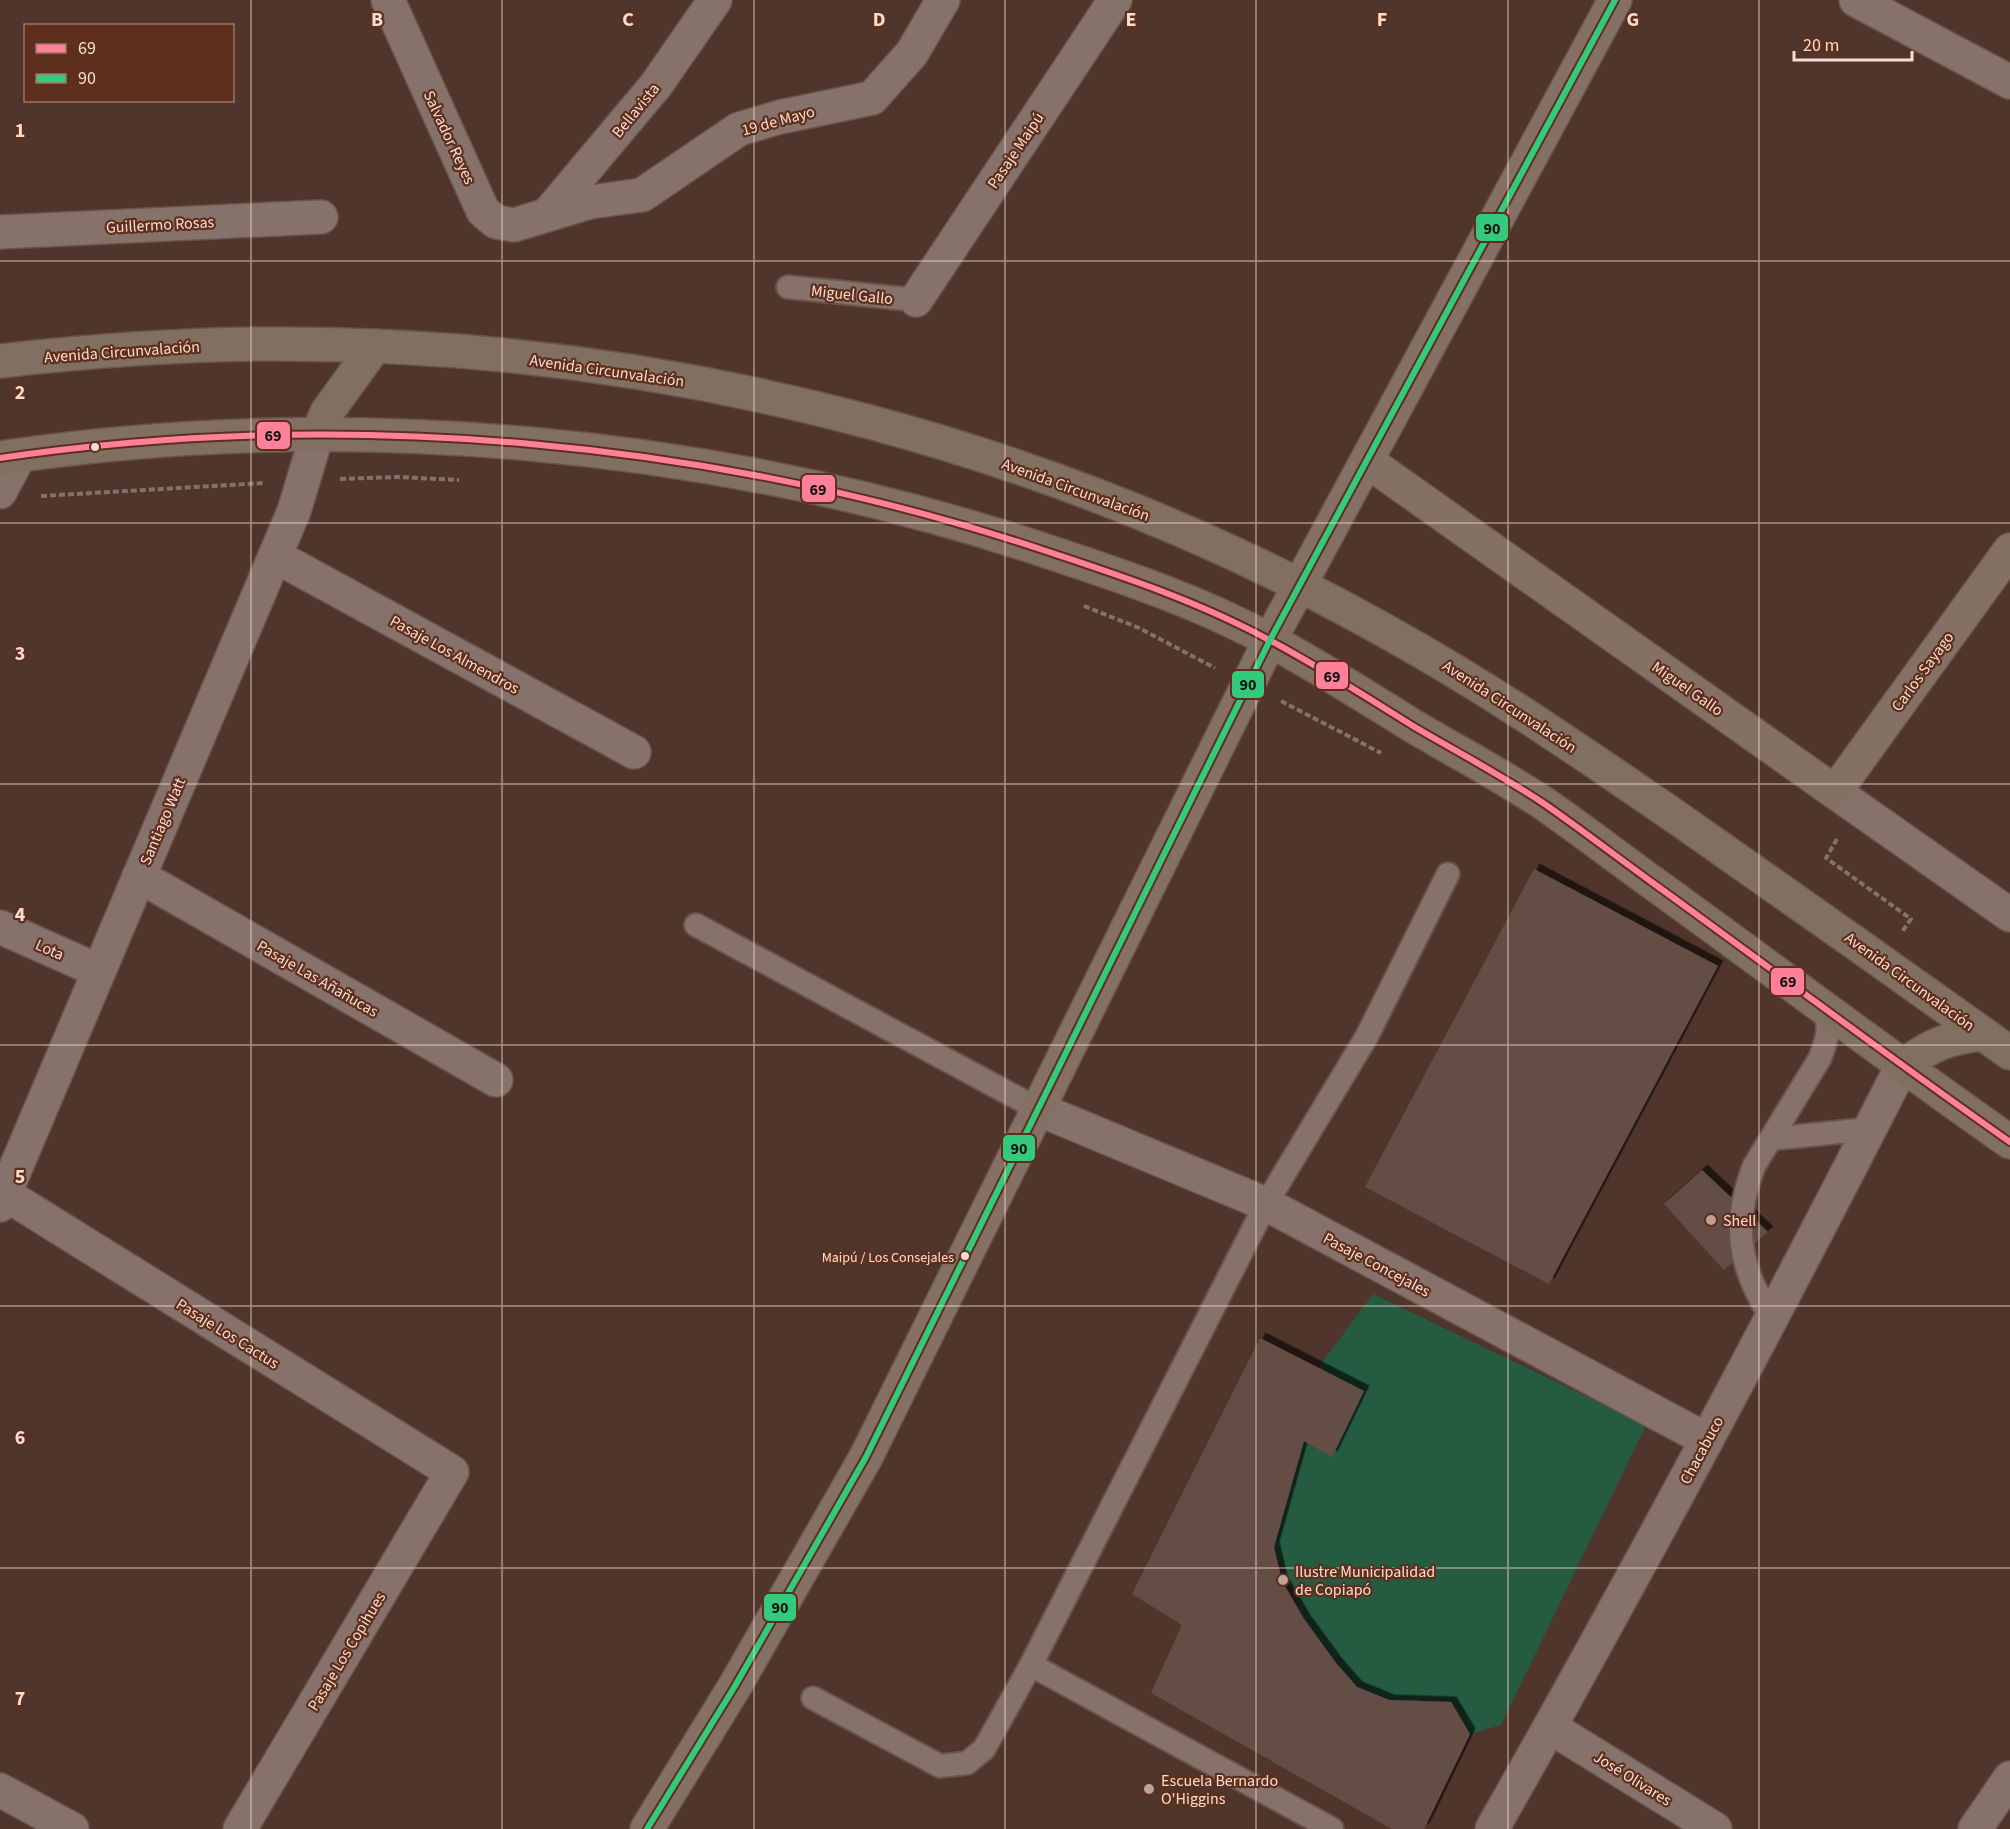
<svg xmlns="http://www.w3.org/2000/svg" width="2010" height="1829" viewBox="0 0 2010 1829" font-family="'Source Sans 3',sans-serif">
<defs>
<filter id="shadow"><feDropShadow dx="5.5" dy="-5.5" stdDeviation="0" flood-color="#0009"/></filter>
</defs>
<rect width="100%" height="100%" fill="#4f352b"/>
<polygon fill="#245b41" points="1373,1294 1646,1425 1501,1725 1470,1734 1451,1702 1389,1700 1357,1687 1336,1663 1304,1619 1274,1547 1304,1441 1318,1368"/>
<g fill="#644e45" filter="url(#shadow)">
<polygon points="1534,869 1718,966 1549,1284 1365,1187"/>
<polygon points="1702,1170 1768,1232 1724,1270 1664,1204"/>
<polygon points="1260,1338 1364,1391 1332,1457 1304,1441 1274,1547 1282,1581 1304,1619 1336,1663 1357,1687 1389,1700 1451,1702 1470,1734 1424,1829 1392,1829 1151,1693 1182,1625 1132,1594"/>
</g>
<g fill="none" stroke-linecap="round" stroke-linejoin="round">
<defs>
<g id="service">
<polyline points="788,287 916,300"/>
<polyline points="696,925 1038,1109"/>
<polyline points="1771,1139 1869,1129"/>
<path d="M1771,1317C1738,1266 1732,1223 1754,1166L1820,1058C1828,1037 1831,1027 1823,1005"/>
<polyline points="1031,1665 1332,1829"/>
<polyline points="813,1698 940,1766 967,1763 984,1749 1031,1665 1266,1204 1367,1036 1448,874"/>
</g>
<g id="minor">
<polyline points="388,0 483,211 496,222 514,225 590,202 642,195 739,129 780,117 872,98 912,53 943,0"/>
<polyline points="1856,0 2010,82"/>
<polyline points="547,215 656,85 715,0"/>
<polyline points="0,232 321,217"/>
<polyline points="916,300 1115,0"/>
<polyline points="0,492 19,456"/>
<polyline points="275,556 634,752"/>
<polyline points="139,876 496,1080"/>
<polyline points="0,927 99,971"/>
<polyline points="1038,1109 1266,1204 1707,1440"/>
<polyline points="5,1194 452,1472 240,1829"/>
<polyline points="0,1205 294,511 317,435"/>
<polyline points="1550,1727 1715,1829"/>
<polyline points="0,1790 72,1829"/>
<path d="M1492,1829C1635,1578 1771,1323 1902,1066"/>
<polyline points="1975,1829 2010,1778"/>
</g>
<polyline id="tertiary" points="1835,792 2010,915"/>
<g id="secondary">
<polyline points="1367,461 1835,792 2010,550"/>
<polyline points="647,1829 735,1686 866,1457 1270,640 1615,0"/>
</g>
<g id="primary">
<path d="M0,361C91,351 183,344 274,344C674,343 1074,449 1419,650C1511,703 1599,764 1686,824C1795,900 1902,976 2010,1053"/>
<polyline points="317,435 327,412 375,346"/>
<path d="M0,458C345,407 715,440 1046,551C1122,576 1200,602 1271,641C1320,667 1366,697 1413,726C1457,752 1503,776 1546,805C1582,830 1617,857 1653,883C1772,969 1890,1058 2010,1142"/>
<path d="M1902,1066C1930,1046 1948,1037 1983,1034"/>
</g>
</defs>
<use href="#service" stroke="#6a5349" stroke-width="26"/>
<use href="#minor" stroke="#6a5349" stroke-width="36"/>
<use href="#tertiary" stroke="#6a5349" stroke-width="36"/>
<use href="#secondary" stroke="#6a5349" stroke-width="36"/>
<use href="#primary" stroke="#6a5349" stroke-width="36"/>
<g stroke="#85716a" stroke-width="4" stroke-dasharray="6 3" stroke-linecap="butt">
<polyline points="340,479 397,477 459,480"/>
<polyline points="41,496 264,483"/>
<polyline points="1084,606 1139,628 1215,668"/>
<polyline points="1281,701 1381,753"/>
<polyline points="1837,839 1826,858 1911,919 1902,932"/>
</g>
<use href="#service" stroke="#87726b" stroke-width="22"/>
<use href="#minor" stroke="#87726b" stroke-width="33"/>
<use href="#tertiary" stroke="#87726b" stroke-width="33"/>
<use href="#secondary" stroke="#857066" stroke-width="33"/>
<use href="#primary" stroke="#816f62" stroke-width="33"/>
<defs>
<path id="bus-1" d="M0,458C345,407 715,440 1046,551C1122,576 1200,602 1271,641C1320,667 1366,697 1413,726C1457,752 1503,776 1546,805C1582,830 1617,857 1653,883C1772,969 1890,1058 2010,1142"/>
<polyline id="bus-2" points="647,1829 735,1686 866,1457 1270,640 1615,0"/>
</defs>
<use href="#bus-1" stroke="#5e2f1c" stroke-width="10"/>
<use href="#bus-2" stroke="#5e2f1c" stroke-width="10"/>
<use href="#bus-1" stroke="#ff8098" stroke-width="6"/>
<use href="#bus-2" stroke="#33ca7d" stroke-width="6"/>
</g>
<path fill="none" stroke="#fadcd0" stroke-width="1.5" stroke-opacity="0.55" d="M251,0V1829M502,0V1829M754,0V1829M1005,0V1829M1256,0V1829M1508,0V1829M1759,0V1829M0,261H2010M0,523H2010M0,784H2010M0,1045H2010M0,1306H2010M0,1568H2010"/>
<g fill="#fadcd0" stroke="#5e2f1c" stroke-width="2">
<circle cx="95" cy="447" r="5"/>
<circle cx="965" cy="1256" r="5"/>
</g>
<g fill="#bea296" stroke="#5e2f1c" stroke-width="2">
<circle cx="1711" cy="1220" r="6"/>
<circle cx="1283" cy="1580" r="6"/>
<circle cx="1149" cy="1789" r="6"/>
</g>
<g text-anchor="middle" stroke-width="4.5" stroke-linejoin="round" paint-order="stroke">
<g font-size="14" fill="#fadcd0" stroke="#5e2f1c" text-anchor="end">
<text x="954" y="1262">Maipú / Los Consejales</text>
</g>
<g font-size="16" fill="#fadcd0" stroke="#5e2f1c">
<text transform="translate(635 110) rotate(-51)" y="6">Bellavista</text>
<text transform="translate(778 120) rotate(-15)" y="6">19 de Mayo</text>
<text transform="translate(450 137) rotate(65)" y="6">Salvador Reyes</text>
<text transform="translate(1015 150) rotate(-56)" y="6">Pasaje Maipú</text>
<text transform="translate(160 224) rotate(-3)" y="6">Guillermo Rosas</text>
<text transform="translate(852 294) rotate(6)" y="6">Miguel Gallo</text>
<text transform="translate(122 351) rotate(-4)" y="6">Avenida Circunvalación</text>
<text transform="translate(607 370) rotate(8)" y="6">Avenida Circunvalación</text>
<text transform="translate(1076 489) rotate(20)" y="6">Avenida Circunvalación</text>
<text transform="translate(455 654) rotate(29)" y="6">Pasaje Los Almendros</text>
<text transform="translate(1922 671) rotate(-54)" y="6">Carlos Sayago</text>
<text transform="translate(1688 688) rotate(35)" y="6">Miguel Gallo</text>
<text transform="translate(1510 706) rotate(33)" y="6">Avenida Circunvalación</text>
<text transform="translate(162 821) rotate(-67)" y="6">Santiago Watt</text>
<text transform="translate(50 949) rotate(24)" y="6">Lota</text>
<text transform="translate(318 978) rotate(30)" y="6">Pasaje Las Añañucas</text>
<text transform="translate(1910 981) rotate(36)" y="6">Avenida Circunvalación</text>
<text transform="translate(1377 1264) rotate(28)" y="6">Pasaje Concejales</text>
<text transform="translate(228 1333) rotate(32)" y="6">Pasaje Los Cactus</text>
<text transform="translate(1701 1450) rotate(-62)" y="6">Chacabuco</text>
<text transform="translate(346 1651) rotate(-59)" y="6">Pasaje Los Copihues</text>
<text transform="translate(1633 1778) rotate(32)" y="6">José Olivares</text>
</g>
<g font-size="16" fill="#fadcd0" stroke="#5e2f1c" text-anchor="start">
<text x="1723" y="1226">Shell</text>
<text x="1295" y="1577">Ilustre Municipalidad<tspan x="1295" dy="18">de Copiapó</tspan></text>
<text x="1161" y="1786">Escuela Bernardo<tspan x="1161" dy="18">O'Higgins</tspan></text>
</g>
</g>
<g font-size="20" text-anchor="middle" font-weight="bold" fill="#fadcd0" stroke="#5e2f1c" stroke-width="4.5" stroke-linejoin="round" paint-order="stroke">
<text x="377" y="26">B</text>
<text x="628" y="26">C</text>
<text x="879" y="26">D</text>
<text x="1131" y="26">E</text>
<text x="1382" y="26">F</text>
<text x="1633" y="26">G</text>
<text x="20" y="137">1</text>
<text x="20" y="399">2</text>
<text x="20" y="660">3</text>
<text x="20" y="921">4</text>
<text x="20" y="1183">5</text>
<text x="20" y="1444">6</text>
<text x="20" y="1705">7</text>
</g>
<g stroke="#5e2f1c" stroke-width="2">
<rect x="1475" y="213" width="34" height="29" rx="6" fill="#33ca7d"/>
<rect x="256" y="421" width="35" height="29" rx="6" fill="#ff8098"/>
<rect x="801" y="474" width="35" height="29" rx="6" fill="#ff8098"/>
<rect x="1315" y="661" width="34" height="29" rx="6" fill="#ff8098"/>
<rect x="1231" y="670" width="34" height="29" rx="6" fill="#33ca7d"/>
<rect x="1770" y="967" width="35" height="29" rx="6" fill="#ff8098"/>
<rect x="1002" y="1134" width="34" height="28" rx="6" fill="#33ca7d"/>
<rect x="763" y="1593" width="34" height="29" rx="6" fill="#33ca7d"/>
</g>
<g font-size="16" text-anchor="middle" font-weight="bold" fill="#111">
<text x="1492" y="234">90</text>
<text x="273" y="441">69</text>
<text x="818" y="495">69</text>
<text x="1332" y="682">69</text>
<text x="1248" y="690">90</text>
<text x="1788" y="987">69</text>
<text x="1019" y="1154">90</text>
<text x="780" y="1613">90</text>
</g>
<rect x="24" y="24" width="210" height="78" fill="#5e2f1c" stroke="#9c7464" stroke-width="1.5"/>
<rect x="36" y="44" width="30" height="9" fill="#ff8098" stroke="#9c7464" stroke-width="1.5"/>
<text x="78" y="54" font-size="18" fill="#fadcd0">69</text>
<rect x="36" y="74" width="30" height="9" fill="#33ca7d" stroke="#9c7464" stroke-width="1.5"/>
<text x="78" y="84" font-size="18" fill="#fadcd0">90</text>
<path d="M1794 51v9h118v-9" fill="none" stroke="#fadcd0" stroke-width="3"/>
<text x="1803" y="51" font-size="18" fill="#fadcd0" stroke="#5e2f1c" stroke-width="4.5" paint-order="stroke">20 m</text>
</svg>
